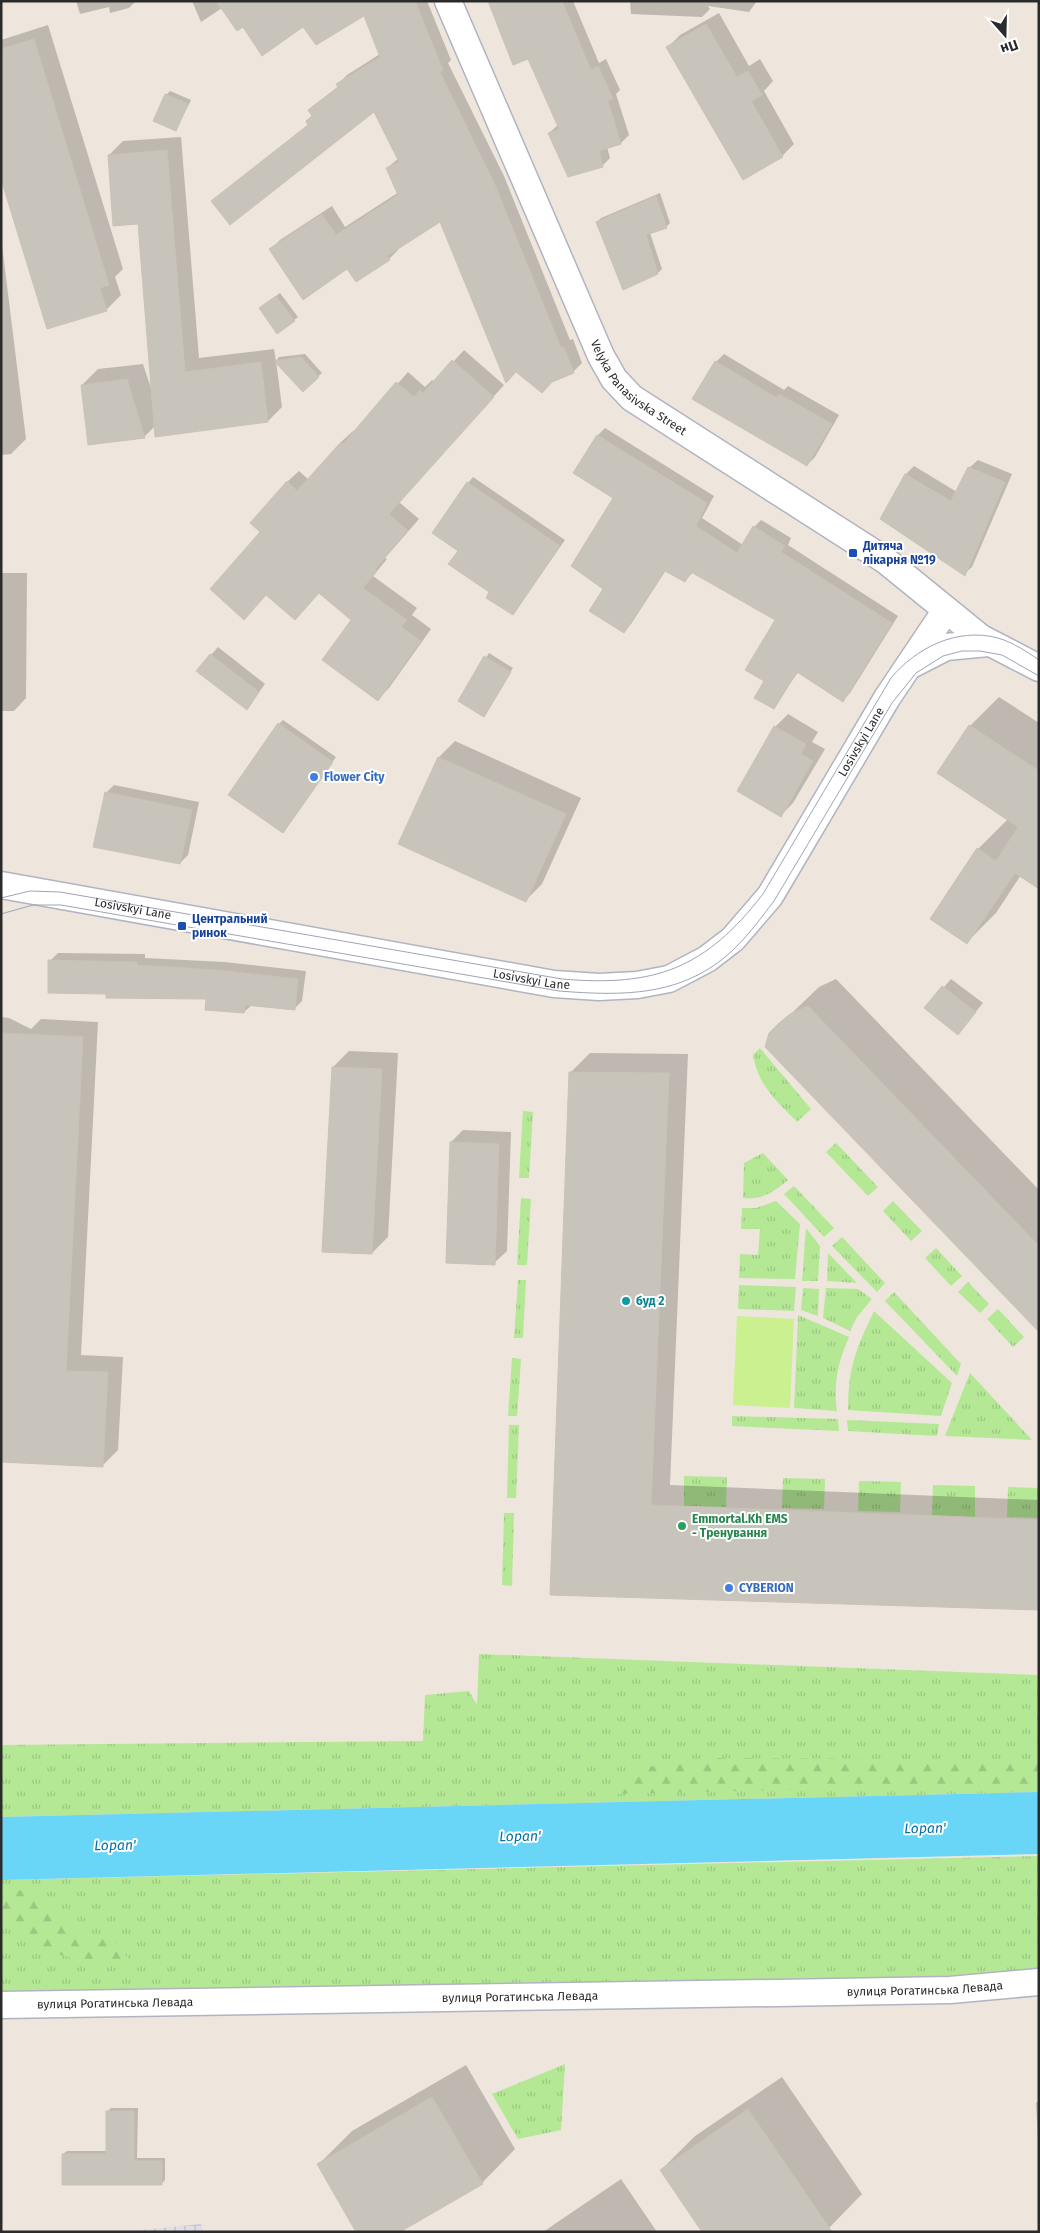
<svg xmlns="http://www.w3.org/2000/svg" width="1040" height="2233" viewBox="0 0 1040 2233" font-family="'Fira Sans',sans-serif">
<defs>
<pattern id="industrial-grid" width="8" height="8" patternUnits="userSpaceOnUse" patternTransform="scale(1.25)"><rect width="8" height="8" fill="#e0dee6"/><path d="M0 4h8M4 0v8" fill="none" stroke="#c0bfc5"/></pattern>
<pattern id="grass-tufts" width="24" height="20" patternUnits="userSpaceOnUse" patternTransform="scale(1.25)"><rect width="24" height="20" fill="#b4e895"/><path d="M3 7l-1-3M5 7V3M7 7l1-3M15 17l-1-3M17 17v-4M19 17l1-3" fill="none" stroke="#9bc781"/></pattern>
<pattern id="forest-firs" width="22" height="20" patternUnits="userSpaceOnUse" patternTransform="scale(1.25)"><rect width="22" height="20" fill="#b4e895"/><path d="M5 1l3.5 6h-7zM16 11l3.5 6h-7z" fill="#9bc781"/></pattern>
</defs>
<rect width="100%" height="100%" fill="#eee6dd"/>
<polygon fill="url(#industrial-grid)" points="201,2224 203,2232 121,2232"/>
<g fill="url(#grass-tufts)">
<path d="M760,1048L811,1109L797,1122C776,1100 759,1087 753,1055Z"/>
<polygon points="523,1111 533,1112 529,1178 519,1178"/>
<polygon points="836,1143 878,1187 868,1196 826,1152"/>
<path d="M763,1153L788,1180C774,1192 762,1200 743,1198L744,1163Z"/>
<polygon points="794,1186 834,1228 824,1237 784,1194"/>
<polygon points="521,1198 531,1199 527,1265 517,1265"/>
<polygon points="776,1201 800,1224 795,1279 739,1278 740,1254 758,1255 760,1229 741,1229 742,1208 756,1208"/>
<polygon points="893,1201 922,1231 911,1241 883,1211"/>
<polygon points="806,1228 820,1246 818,1281 802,1281"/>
<polygon points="842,1237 885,1283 877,1292 832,1246"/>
<polygon points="936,1248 962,1276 951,1286 925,1258"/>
<polygon points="828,1253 857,1283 827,1281"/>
<polygon points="518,1280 526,1280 523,1338 514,1338"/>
<polygon points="968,1282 989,1304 980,1313 958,1292"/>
<polygon points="739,1285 796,1287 794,1311 738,1309"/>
<polygon points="803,1288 819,1289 818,1316 801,1310"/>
<polygon points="826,1288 858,1289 872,1299 857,1317 850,1331 823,1318"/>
<polygon points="894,1292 961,1364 957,1376 885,1301"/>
<polygon points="998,1309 1024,1337 1013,1347 987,1319"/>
<path d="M874,1311L952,1383L941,1416L848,1410C848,1367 856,1349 874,1311Z"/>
<path d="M798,1315L849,1337C838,1362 833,1384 837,1411L794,1408Z"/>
<polygon points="512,1358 521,1359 517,1416 508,1416"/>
<polygon points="970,1373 1032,1440 945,1436"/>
<polygon points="732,1416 838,1419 839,1431 732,1426"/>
<polygon points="847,1420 939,1424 937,1436 848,1431"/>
<polygon points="509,1425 519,1425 516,1498 507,1498"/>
<polygon points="684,1476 727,1477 726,1507 684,1506"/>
<polygon points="783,1478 825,1479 824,1509 782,1508"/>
<polygon points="859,1481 901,1482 900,1512 858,1511"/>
<polygon points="933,1485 975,1486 975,1517 932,1515"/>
<polygon points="1008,1487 1039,1488 1039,1518 1007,1517"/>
<polygon points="504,1513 514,1513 512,1586 502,1585"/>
<polygon points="479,1654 1039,1675 1039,1792 1,1817 1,1745 423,1741 425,1695 469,1691 477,1705"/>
<polygon points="1039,1856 1039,1974 1,1997 1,1880"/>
<polygon points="565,2064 561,2130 518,2139 492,2094"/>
</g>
<g fill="url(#forest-firs)">
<polygon points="718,1758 1039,1760 1039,1784 613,1794 640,1768"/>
<polygon points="12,1890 35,1891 49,1908 81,1935 112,1940 129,1959 83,1960 35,1949 14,1930 1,1909 1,1894"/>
</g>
<polygon fill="#caf090" points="737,1316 794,1319 790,1408 733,1405"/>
<polygon fill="#69d5f7" points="1039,1792 1039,1854 1,1880 1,1817"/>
<g fill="#0003">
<polygon points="76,1 136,1 129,8 110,13 109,7 80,14"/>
<polygon points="192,1 427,1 451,60 448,63 504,176 570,340 573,339 582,363 573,372 441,220 397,248 398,250 389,259 348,267 271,249 280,240 332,206 345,227 399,192 387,168 399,158 374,110 212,201 309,124 313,115 309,110 339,86 338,84 347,75 380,54 365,14 304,25 243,26 222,8 201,22"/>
<polygon points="490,1 573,1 599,63 606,59 620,90 616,94 629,135 621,143 607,147 610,158 602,166 549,133 558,125 529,58"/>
<polygon points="630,1 757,1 749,12 708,6 710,9 702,17 631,14"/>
<polygon points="719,13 749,66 760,59 773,81 764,91 794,144 782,156 668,47 680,35"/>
<polygon points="48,25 123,269 115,277 121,295 106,310 1,174 1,40"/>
<polygon points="170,91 191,100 176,130 166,95"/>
<polygon points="181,137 199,358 274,349 276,361 279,357 305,354 322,373 303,390 276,361 282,407 268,421 155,426 144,437 82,385 98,369 143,364 152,391 139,223 109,155 123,141"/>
<polygon points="660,193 670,223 666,227 650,233 662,269 658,273 597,222 601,218"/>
<polygon points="1,237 26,439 11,454 1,455"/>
<polygon points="280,293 298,317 294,320 264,305"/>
<polygon points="464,350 504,385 399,502 419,519 385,558 387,559 373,576 417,608 412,615 431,629 389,688 378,699 353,620 320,592 267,594 244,618 262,532 287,482 299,471 309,480 341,442 353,431 354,433 408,372 425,387 432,380 435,382"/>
<polygon points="724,354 784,390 788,386 839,415 815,457 807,465 694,399 716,362"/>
<polygon points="605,428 714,496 702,518 743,545 754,527 761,520 791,538 788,545 898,616 850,693 843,700 799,671 773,707 766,680 777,620 693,572 685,581 666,570 631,624 624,632 604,589 614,498 574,473 598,435"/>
<polygon points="978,460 1012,474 972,567 964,574 882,518 906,474 914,466 957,492 969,468"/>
<polygon points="473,477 565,540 513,614 491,592 468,483"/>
<polygon points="1,573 27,573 26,698 14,711 1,711"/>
<polygon points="218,647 265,684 247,709 211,655"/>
<polygon points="489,653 513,668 484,716 460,700"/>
<polygon points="999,697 1039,723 1039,887 1021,875 996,913 967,942 978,849 1008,819 939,773 970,726"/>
<polygon points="788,714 818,732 812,742 825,749 793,803 781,815 738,791 775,727"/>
<polygon points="283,720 336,757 286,828 279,724"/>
<polygon points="455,741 581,798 542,884 526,900 400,843 439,757"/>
<polygon points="114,785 199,802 188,855 180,863 106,793"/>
<polygon points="58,953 145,954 145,958 224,962 306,971 302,1001 294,1009 252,1005 244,1012 207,998 107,993 50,961"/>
<polygon points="836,979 1039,1190 1039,1331 770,1034 819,987"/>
<polygon points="951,979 983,1003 958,1033 926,1008"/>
<polygon points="1,1017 9,1018 31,1029 41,1019 98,1022 81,1355 123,1357 118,1450 103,1465 1,1461"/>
<polygon points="349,1051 398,1053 388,1237 372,1253 333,1067"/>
<polygon points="590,1053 688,1054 670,1485 1039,1500 1039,1609 551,1594 571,1072"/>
<polygon points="463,1130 511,1132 507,1251 494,1263 451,1142"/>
<polygon points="466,2065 515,2149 482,2183 318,2165 352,2131"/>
<polygon points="782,2077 862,2194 829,2228 661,2170 695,2136"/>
<polygon points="1039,2100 1039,2158 1036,2103"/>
<polygon points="111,2108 138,2108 137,2158 165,2158 165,2180 161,2184 63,2154 67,2151 107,2151 107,2112"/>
<polygon points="621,2179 657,2232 543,2232"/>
</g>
<g fill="#c9c4bb" stroke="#cac2b6">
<polygon points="216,1 415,1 443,70 440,72 495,185 561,348 564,347 574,373 552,382 542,393 516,372 506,383 440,222 387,256 390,260 356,282 347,269 303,300 269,249 322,214 336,235 398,195 386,168 399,162 374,112 230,225 211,201 308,125 306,121 312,116 308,110 338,87 336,84 380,57 364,16 316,45 303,27 262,56 243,27 237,31"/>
<polygon points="488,1 562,1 591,70 598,66 613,99 608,101 621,144 599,151 603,167 568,177 548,133 559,129 528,59 513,65"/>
<polygon points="706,24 737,77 748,71 762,95 751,101 783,157 743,180 666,47"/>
<polygon points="34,39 109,285 100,288 107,311 47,329 1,179 1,49"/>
<polygon points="165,94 188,104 176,131 153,121"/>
<polygon points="167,150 185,372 261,362 268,422 155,437 138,224 113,226 108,155"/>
<polygon points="656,196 667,228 646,235 658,274 623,290 596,222"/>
<polygon points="276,296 295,321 277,334 259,308"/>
<polygon points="301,357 319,377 303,392 274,361"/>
<polygon points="452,360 494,397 389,514 408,531 375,569 377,571 363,588 407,620 401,627 421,641 378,701 322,660 351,620 319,593 295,620 266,595 244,620 210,589 260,532 250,523 287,481 297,491 341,442 343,444 396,382 414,397 420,390 423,393"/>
<polygon points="715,361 777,398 779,394 832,424 807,466 692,399"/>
<polygon points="127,379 145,438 88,445 81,385"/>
<polygon points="597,435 707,503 696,526 737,553 753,526 785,546 781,552 892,623 843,702 797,672 774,709 754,698 764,681 745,670 775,620 691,572 685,582 665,571 624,633 589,611 603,589 571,566 613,498 573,473"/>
<polygon points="968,467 1005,482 965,576 880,519 905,474 951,501"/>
<polygon points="467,482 560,546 513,615 486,598 489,592 448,564 458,551 432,533"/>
<polygon points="210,654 259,692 247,710 196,671"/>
<polygon points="484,656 511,672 484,717 458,701"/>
<polygon points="278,723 333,762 283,833 228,795"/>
<polygon points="969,725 1039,771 1039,889 1015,873 967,944 930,919 977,848 996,861 1018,827 937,773"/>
<polygon points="774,726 806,744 801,754 813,761 781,817 737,791"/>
<polygon points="438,757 566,814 526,902 398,844"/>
<polygon points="105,792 192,810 180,864 93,847"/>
<polygon points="48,960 137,962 137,965 216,970 298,979 295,1010 245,1005 244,1013 205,1010 206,999 106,998 106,994 48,993"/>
<polygon points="942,986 976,1012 958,1035 924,1008"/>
<polygon points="808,1006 1039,1246 1039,1332 765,1047 769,1033 778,1024 790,1014"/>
<polygon points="1,1033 83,1037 66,1371 108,1372 103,1467 1,1462"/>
<polygon points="332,1067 382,1069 372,1254 322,1252"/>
<polygon points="569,1072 669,1073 651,1505 1039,1520 1039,1610 550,1595"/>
<polygon points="450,1142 499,1144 495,1265 446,1263"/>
<polygon points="432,2097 483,2184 400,2232 356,2232 317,2164"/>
<polygon points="748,2109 832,2232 702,2232 660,2170"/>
<polygon points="106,2111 134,2111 134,2161 162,2161 162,2185 62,2185 62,2154 106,2154"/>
</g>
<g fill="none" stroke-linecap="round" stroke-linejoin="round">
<defs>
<g id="minor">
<path id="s1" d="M448,1L601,356L614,379L632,398L885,560L981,638L1039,668"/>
<polyline points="913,664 946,647 988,643"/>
<path id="s2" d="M1,885L554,984L599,987L637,985L669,979L707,959L733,939L770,896L887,698L946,610"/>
<path id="s3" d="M1,2005L835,1992L950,1990L1039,1982"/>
</g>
</defs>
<use href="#minor" stroke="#b1b4c0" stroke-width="29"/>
<use href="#minor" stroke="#fff" stroke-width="26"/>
<g stroke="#9fa3b7" stroke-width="1">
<path d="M1,898L30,891L60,892L562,979C655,987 705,969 763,894L891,678C916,648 957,627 998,638C1012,642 1026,651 1039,660"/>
<path d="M1,914L33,905H61L559,991C623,996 682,997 732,951C748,936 761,918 774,901L892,703L916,673L943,656L962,651H980L1002,655L1039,676"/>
</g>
</g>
<g fill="#1a4fb4" stroke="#fff" stroke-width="2">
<rect x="848" y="548" width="10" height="10" rx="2.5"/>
<rect x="177" y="921" width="10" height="10" rx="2.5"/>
</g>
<g fill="#3f7fe0" stroke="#fff" stroke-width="2">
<circle cx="314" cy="777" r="5"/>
<circle cx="729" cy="1588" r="5"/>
</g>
<circle fill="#0f9aa8" stroke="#fff" stroke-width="2" cx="626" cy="1301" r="5"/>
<circle fill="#2e9e5b" stroke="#fff" stroke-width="2" cx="682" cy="1526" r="5"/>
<g text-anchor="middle" stroke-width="4" stroke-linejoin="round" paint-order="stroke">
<g font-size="12" fill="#2b2b2b" stroke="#fff">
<text dy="4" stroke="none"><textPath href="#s1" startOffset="436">Velyka Panasivska Street</textPath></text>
<text dy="4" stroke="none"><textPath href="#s2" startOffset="989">Losivskyi Lane</textPath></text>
<text dy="4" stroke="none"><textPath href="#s2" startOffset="134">Losivskyi Lane</textPath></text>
<text dy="4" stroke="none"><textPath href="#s2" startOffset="539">Losivskyi Lane</textPath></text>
<text dy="4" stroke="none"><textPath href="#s3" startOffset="924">вулиця Рогатинська Левада</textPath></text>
<text dy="4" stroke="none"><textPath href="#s3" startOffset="519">вулиця Рогатинська Левада</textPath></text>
<text dy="4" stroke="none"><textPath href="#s3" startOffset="114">вулиця Рогатинська Левада</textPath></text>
</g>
<g font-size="12" font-weight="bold" fill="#164399" stroke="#fff" text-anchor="start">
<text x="863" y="550">Дитяча<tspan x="863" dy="14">лікарня №19</tspan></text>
<text x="192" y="923">Центральний<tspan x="192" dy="14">ринок</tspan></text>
</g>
<g font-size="12" font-weight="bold" fill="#366cbe" stroke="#fff" text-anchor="start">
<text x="324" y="781">Flower City</text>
<text x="739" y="1592">CYBERION</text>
</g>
<g font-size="12" font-weight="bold" fill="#0d838f" stroke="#fff" text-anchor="start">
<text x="636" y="1305">буд 2</text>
</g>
<g font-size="12" font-weight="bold" fill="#27864d" stroke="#fff" text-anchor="start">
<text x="692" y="1523">Emmortal.Kh EMS<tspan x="692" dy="14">- Тренування</tspan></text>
</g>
<g font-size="14" font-style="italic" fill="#0473a7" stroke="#fff">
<text transform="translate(925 1828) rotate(-1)" y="5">Lopan'</text>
<text transform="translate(520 1836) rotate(-1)" y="5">Lopan'</text>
<text transform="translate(115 1845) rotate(-1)" y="5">Lopan'</text>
</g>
</g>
<rect width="1040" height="2233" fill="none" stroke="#2b2b2b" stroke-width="5"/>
<g transform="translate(1005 35) rotate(160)" stroke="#ffffff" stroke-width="4" paint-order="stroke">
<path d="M0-4L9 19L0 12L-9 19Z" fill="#2b2b2b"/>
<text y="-8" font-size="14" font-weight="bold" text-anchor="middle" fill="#2b2b2b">Пн</text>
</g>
</svg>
